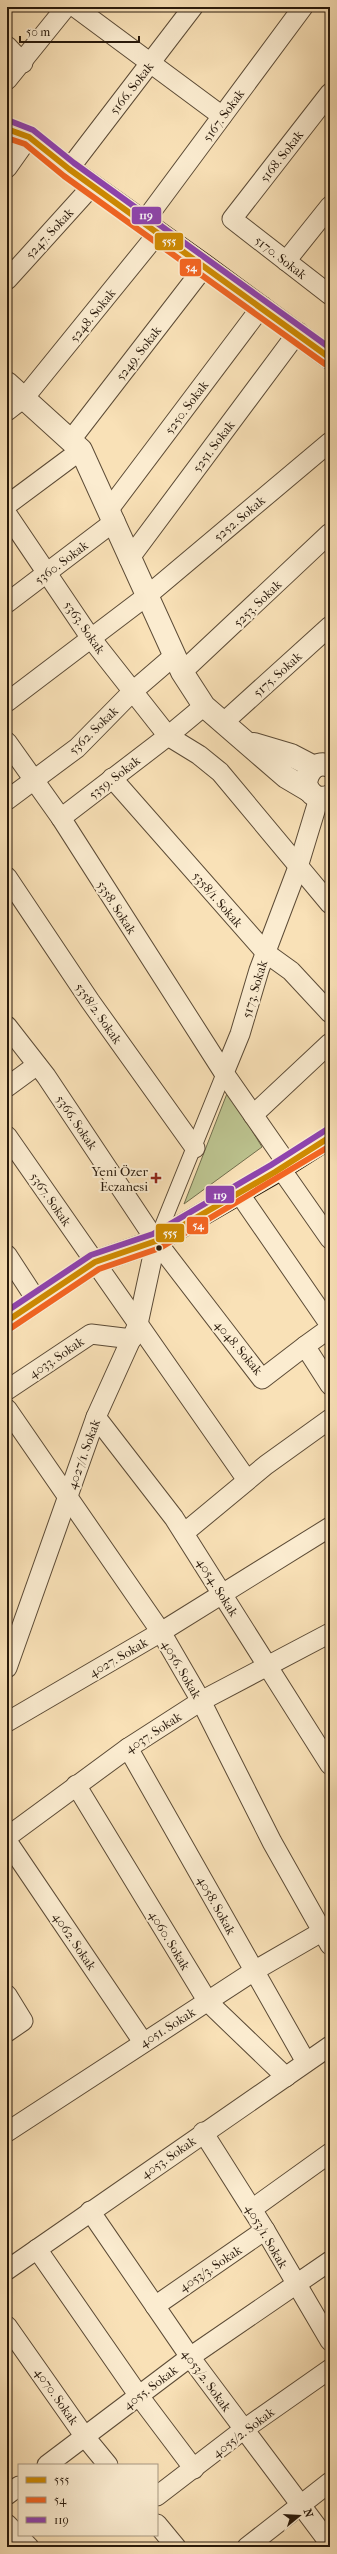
<svg xmlns="http://www.w3.org/2000/svg" width="337" height="2554" viewBox="0 0 337 2554" font-family="'IM FELL French Canon',serif">
<rect width="100%" height="100%" fill="#f9e1b7"/>
<filter id="stains"><feTurbulence type="fractalNoise" baseFrequency=".005" numOctaves="4"/><feColorMatrix values="0 0 0 0 .2 0 0 0 0 .09 0 0 0 0 .02 0 0 0 .5 -.17"/></filter>
<radialGradient id="worn" r=".72"><stop offset=".6" stop-color="#630" stop-opacity="0"/><stop offset="1" stop-color="#630" stop-opacity=".3"/></radialGradient>
<polygon fill="#bcc38f" stroke="#726e4d" points="228,1091 262,1147 184,1204"/>
<g fill="none" stroke-linecap="round" stroke-linejoin="round">
<defs>
<polyline id="pedestrian" points="156,1241 224,1073"/>
<g id="minor">
<polyline points="75,7 222,116"/>
<polyline points="7,46 23,63"/>
<polyline points="7,80 66,7"/>
<polyline points="330,93 232,219 330,295"/>
<polyline points="7,168 29,137"/>
<polyline points="69,169 193,7"/>
<polyline points="143,223 303,7"/>
<polyline points="286,261 330,206"/>
<polyline points="7,280 92,186"/>
<polyline points="7,411 25,397 158,233"/>
<polyline points="70,441 205,266"/>
<polyline points="7,505 81,450"/>
<polyline points="110,508 262,306"/>
<polyline points="7,514 90,637 168,736 61,818"/>
<polyline points="129,559 298,332"/>
<polyline points="7,603 115,521"/>
<polyline points="182,672 330,533"/>
<polyline points="7,702 148,595 330,442"/>
<polyline points="204,706 168,736 199,755 220,772 330,904"/>
<polyline points="224,722 330,626"/>
<polyline points="7,742 61,818 224,1073"/>
<polyline points="112,778 266,953 291,971 330,1013"/>
<polyline points="7,800 77,748 132,692 175,655"/>
<polyline points="7,877 90,1001 195,1148"/>
<polyline points="7,1026 46,1076 156,1241 262,1379 305,1346 330,1385"/>
<polyline points="7,1087 37,1065"/>
<polyline points="253,1115 330,1043"/>
<polyline points="7,1136 247,1480"/>
<polyline points="288,1165 224,1073 240,1034 259,970 298,867 319,798"/>
<polyline points="281,1169 330,1239"/>
<polyline points="239,1193 330,1325"/>
<polyline points="7,1255 37,1301"/>
<polyline points="305,1346 330,1328"/>
<polyline points="7,1390 91,1334 132,1339"/>
<polyline points="7,1409 161,1632 201,1701 272,1842 330,1945"/>
<polyline points="96,1417 174,1518 330,1765"/>
<polyline points="184,1533 266,1465 330,1419"/>
<polyline points="7,1668 96,1417 138,1324 156,1241"/>
<polyline points="7,1722 161,1632 330,1527"/>
<polyline points="128,1748 306,2062"/>
<polyline points="76,1785 208,2002 286,2077"/>
<polyline points="7,1837 128,1748 201,1701 330,1633"/>
<polyline points="7,1841 143,2042"/>
<polyline points="7,1995 23,2021 7,2032"/>
<polyline points="7,2132 254,1971 330,1927"/>
<polyline points="203,2132 265,2230 330,2341"/>
<polyline points="252,2209 330,2153"/>
<polyline points="90,2211 190,2357 330,2544"/>
<polyline points="37,2249 139,2396 194,2469"/>
<polyline points="7,2270 330,2046"/>
<polyline points="155,2306 265,2230"/>
<polyline points="7,2326 85,2437 108,2465"/>
<polyline points="47,2465 190,2357 330,2261"/>
<polyline points="7,2495 19,2486"/>
<polyline points="157,2496 243,2430 330,2369"/>
<polyline points="7,2524 29,2547"/>
<polyline points="157,2524 176,2547"/>
<polyline points="247,2547 330,2482"/>
</g>
<g id="tertiary">
<polyline points="7,383 81,450 182,672 204,706 286,777 308,790"/>
<polyline points="254,744 291,755 314,767"/>
<path d="M330,766C317,760 307,771 306,784C310,795 318,801 330,796"/>
</g>
<g id="secondary">
<polyline points="7,129 29,137 69,169 205,266 330,358"/>
<polyline points="7,1321 95,1262 156,1241 275,1172 330,1137"/>
</g>
</defs>
<use href="#pedestrian" stroke="#5c4b36" stroke-width="16"/>
<use href="#minor" stroke="#5c4b36" stroke-width="21"/>
<use href="#tertiary" stroke="#5c4b36" stroke-width="24"/>
<use href="#secondary" stroke="#28190b" stroke-width="24"/>
<use href="#pedestrian" stroke="#fbecd0" stroke-width="14"/>
<use href="#minor" stroke="#fbecd0" stroke-width="19"/>
<use href="#tertiary" stroke="#fbecd0" stroke-width="22"/>
<use href="#secondary" stroke="#fbecd0" stroke-width="22"/>
<defs>
<g id="bus-1">
<polyline points="7,129 29,137 69,169 330,358"/>
<polyline points="7,1321 95,1262 156,1241 275,1172 330,1137"/>
</g>
<g id="bus-2">
<polyline points="7,138 25,144 64,176 325,364"/>
<polyline points="11,1328 99,1269 160,1248 330,1146"/>
</g>
<g id="bus-3">
<polyline points="10,121 33,130 74,163 330,348"/>
<polyline points="7,1311 91,1255 153,1234 271,1165 326,1130"/>
</g>
</defs>
<use href="#bus-1" stroke="#fbecd0" stroke-width="9"/>
<use href="#bus-2" stroke="#fbecd0" stroke-width="9"/>
<use href="#bus-3" stroke="#fbecd0" stroke-width="9"/>
<use href="#bus-1" stroke="#ce8a02" stroke-width="6"/>
<use href="#bus-2" stroke="#f26522" stroke-width="6"/>
<use href="#bus-3" stroke="#8e44ad" stroke-width="6"/>
</g>
<path fill="#8f2418" stroke="#fbecd0" stroke-width="1.5" d="M154 1172h4v4h4v4h-4v4h-4v-4h-4v-4h4z"/>
<circle fill="#28190b" stroke="#fbecd0" stroke-width="1.5" cx="159" cy="1248" r="3.5"/>
<g text-anchor="middle" stroke-width="4" stroke-linejoin="round" paint-order="stroke">
<g font-size="13" fill="#28190b" stroke="#fbecd0">
<text transform="translate(131 88) rotate(-52)" y="5">5166. Sokak</text>
<text transform="translate(223 115) rotate(-54)" y="5">5167. Sokak</text>
<text transform="translate(281 156) rotate(-52)" y="5">5168. Sokak</text>
<text transform="translate(49 233) rotate(-47)" y="5">5247. Sokak</text>
<text transform="translate(281 257) rotate(38)" y="5">5170. Sokak</text>
<text transform="translate(92 315) rotate(-51)" y="5">5248. Sokak</text>
<text transform="translate(138 353) rotate(-52)" y="5">5249. Sokak</text>
<text transform="translate(186 407) rotate(-53)" y="5">5250. Sokak</text>
<text transform="translate(213 446) rotate(-53)" y="5">5251. Sokak</text>
<text transform="translate(239 518) rotate(-40)" y="5">5252. Sokak</text>
<text transform="translate(61 562) rotate(-37)" y="5">5360. Sokak</text>
<text transform="translate(257 603) rotate(-44)" y="5">5253. Sokak</text>
<text transform="translate(85 627) rotate(55)" y="5">5363. Sokak</text>
<text transform="translate(277 674) rotate(-42)" y="5">5175. Sokak</text>
<text transform="translate(93 730) rotate(-44)" y="5">5362. Sokak</text>
<text transform="translate(114 777) rotate(-38)" y="5">5359. Sokak</text>
<text transform="translate(218 899) rotate(49)" y="5">5358/1. Sokak</text>
<text transform="translate(117 907) rotate(57)" y="5">5358. Sokak</text>
<text transform="translate(254 989) rotate(-73)" y="5">5173. Sokak</text>
<text transform="translate(99 1013) rotate(55)" y="5">5358/2. Sokak</text>
<text transform="translate(77 1122) rotate(56)" y="5">5366. Sokak</text>
<text transform="translate(51 1199) rotate(55)" y="5">5367. Sokak</text>
<text transform="translate(239 1347) rotate(50)" y="5">4048. Sokak</text>
<text transform="translate(56 1357) rotate(-34)" y="5">4033. Sokak</text>
<text transform="translate(83 1454) rotate(-70)" y="5">4027/1. Sokak</text>
<text transform="translate(218 1587) rotate(58)" y="5">4054. Sokak</text>
<text transform="translate(118 1657) rotate(-30)" y="5">4027. Sokak</text>
<text transform="translate(182 1669) rotate(60)" y="5">4056. Sokak</text>
<text transform="translate(153 1732) rotate(-33)" y="5">4037. Sokak</text>
<text transform="translate(217 1905) rotate(61)" y="5">4058. Sokak</text>
<text transform="translate(170 1940) rotate(59)" y="5">4060. Sokak</text>
<text transform="translate(75 1941) rotate(56)" y="5">4062. Sokak</text>
<text transform="translate(167 2027) rotate(-32)" y="5">4051. Sokak</text>
<text transform="translate(168 2157) rotate(-35)" y="5">4053. Sokak</text>
<text transform="translate(267 2236) rotate(60)" y="5">4053/1. Sokak</text>
<text transform="translate(210 2268) rotate(-34)" y="5">4053/3. Sokak</text>
<text transform="translate(207 2380) rotate(54)" y="5">4053/2. Sokak</text>
<text transform="translate(150 2387) rotate(-37)" y="5">4055. Sokak</text>
<text transform="translate(57 2396) rotate(55)" y="5">4070. Sokak</text>
<text transform="translate(243 2432) rotate(-37)" y="5">4055/2. Sokak</text>
</g>
<g font-size="13" fill="#28190b" stroke="#fbecd0" text-anchor="end">
<text x="148" y="1176">Yeni Özer<tspan x="148" dy="15">Eczanesi</tspan></text>
</g>
</g>
<g stroke="#fbecd0" stroke-width="1.5">
<rect x="131" y="206" width="31" height="19" rx="4" fill="#8e44ad"/>
<rect x="154" y="232" width="30" height="19" rx="4" fill="#ce8a02"/>
<rect x="179" y="258" width="23" height="19" rx="4" fill="#f26522"/>
<rect x="205" y="1185" width="30" height="19" rx="4" fill="#8e44ad"/>
<rect x="186" y="1216" width="23" height="19" rx="4" fill="#f26522"/>
<rect x="155" y="1223" width="30" height="20" rx="4" fill="#ce8a02"/>
</g>
<g font-size="11" text-anchor="middle" font-weight="bold" fill="#fff">
<text x="146" y="219">119</text>
<text x="169" y="245">555</text>
<text x="191" y="271">54</text>
<text x="220" y="1199">119</text>
<text x="198" y="1229">54</text>
<text x="170" y="1237">555</text>
</g>
<rect width="337" height="2554" fill="none" stroke="#f9e1b7" stroke-width="24"/>
<rect x="8" y="8" width="321" height="2538" fill="none" stroke="#28190b" stroke-width="2"/>
<rect x="12" y="12" width="313" height="2530" fill="none" stroke="#28190b"/>
<rect x="18" y="2464" width="140" height="72" fill="#fbecd0" stroke="#a79881"/>
<rect x="26" y="2477" width="20" height="6" fill="#ce8a02" stroke="#a79881"/>
<text x="54" y="2484" font-size="12" fill="#28190b">555</text>
<rect x="26" y="2497" width="20" height="6" fill="#f26522" stroke="#a79881"/>
<text x="54" y="2504" font-size="12" fill="#28190b">54</text>
<rect x="26" y="2517" width="20" height="6" fill="#8e44ad" stroke="#a79881"/>
<text x="54" y="2524" font-size="12" fill="#28190b">119</text>
<g transform="translate(299 2516) rotate(72)" stroke="#fbecd0" stroke-width="3" paint-order="stroke">
<path d="M0-3L7 15L0 10L-7 15Z" fill="#28190b"/>
<text y="-6" font-size="11" font-weight="bold" text-anchor="middle" fill="#28190b">N</text>
</g>
<path d="M20 36v6h119v-6" fill="none" stroke="#28190b" stroke-width="2"/>
<text x="26" y="36" font-size="12" fill="#28190b" stroke="#fbecd0" stroke-width="3" paint-order="stroke">50 m</text>
<rect width="100%" height="100%" filter="url(#stains)"/>
<rect width="100%" height="100%" fill="url(#worn)"/>
</svg>
